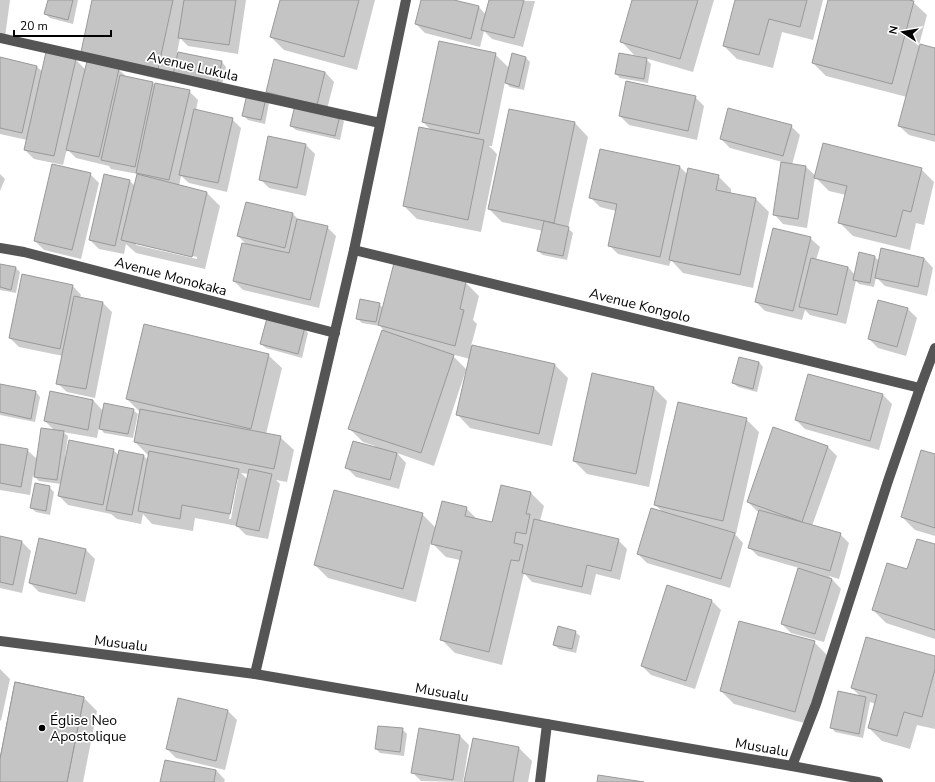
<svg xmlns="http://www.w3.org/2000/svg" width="935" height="782" viewBox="0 0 935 782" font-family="'Nunito Sans',sans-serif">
<rect width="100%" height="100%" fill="#fff"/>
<g fill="#0003" fill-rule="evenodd">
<polygon points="0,0 10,0 5,37 0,37"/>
<polygon points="49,0 78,0 73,24 50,18 45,14"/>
<path d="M94,0H246L238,54L188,46L180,38L177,53L222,62L226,67L221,89L172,74L171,82L119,70L127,77L153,83L156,86L189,91L198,100L196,110L232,119L241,128L227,192L189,183L181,176L179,186L207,193L220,206L205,269L136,253L126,244L124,254L99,249L90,240L129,180L135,186L138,174L111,169L109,166L76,158L67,149L63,165L34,159L25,150L27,140L0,134V58L37,67L43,72L75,59L86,70L87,63ZM136,243L197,257V259L136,245Z"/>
<polygon points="281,0 375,0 357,70 284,50 271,37"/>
<polygon points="422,0 450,0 479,7 486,15 490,0 535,1 523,47 492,39 484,31 480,47 425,33 416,24"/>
<polygon points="633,0 714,0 693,72 645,58 651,64 648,83 620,78 616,74 644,59 644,57 634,55 621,41"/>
<polygon points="736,0 823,0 813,40 782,32 773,68 737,59 724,46"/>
<polygon points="829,0 905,0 913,2 927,15 919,45 935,49 935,142 909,135 899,126 907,97 826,76 813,63"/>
<polygon points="495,54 509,68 526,58 530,62 524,90 510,87 505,82 492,146 489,146 497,154 481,232 417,219 404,206 432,131 423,122"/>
<polygon points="325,72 334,82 326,113 339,116 344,121 340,140 296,130 291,126 295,106 276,101 267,92"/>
<polygon points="247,95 269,103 265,124 248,120 243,115"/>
<polygon points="695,97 704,106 697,140 629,125 620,116"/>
<polygon points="575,123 588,137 568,228 573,233 567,260 543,255 538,251 543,231 502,222 489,209"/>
<polygon points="791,126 800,135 792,165 806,167 816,176 921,169 934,182 924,225 916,223 910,250 853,236 840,223 846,195 829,191 815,177 807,228 783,224 774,214 782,162 730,148 721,139"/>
<polygon points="269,137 306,145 315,154 306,196 269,188 260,179"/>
<polygon points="601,150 680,167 688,175 718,176 731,189 731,194 756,199 769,212 753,288 683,273 671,260 669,266 618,254 609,245 616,211 600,207 591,198"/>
<polygon points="0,174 5,179 0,191"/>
<polygon points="90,174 99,183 81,259 44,250 35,241"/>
<polygon points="246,203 293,214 299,220 327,227 336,236 319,308 243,290 234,281 247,245 238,236"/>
<polygon points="810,238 820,247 816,260 848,267 855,275 875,257 879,261 924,258 933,268 927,296 885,286 876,277 874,287 859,284 856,281 846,324 810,315 805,310 802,320 765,311 756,302"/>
<path d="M394,264L466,283L479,296L473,320L477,324L471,346L555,365L568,378L552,446L470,428L457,414L467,370H466L434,466L397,453L406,463L399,489L356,477L347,468L375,448V446L363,442L350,429L386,333L380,326L362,323L357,318L379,304L383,308ZM451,354L470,359L467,370Z"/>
<polygon points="0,265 16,268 20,272 16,293 0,290"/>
<polygon points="72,285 81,295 80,298 103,303 112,312 95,398 67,392 57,383 63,356 19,347 10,338"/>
<polygon points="908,309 917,318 906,356 878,348 869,339"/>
<polygon points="304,328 308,333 302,358 266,348 261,344"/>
<path d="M268,355L282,368L266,434L280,437L294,450L287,482L276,480L280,484L268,539L246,535L237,526L195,518L193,531L152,524L143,514L141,524L117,519L111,514L68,505L59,496L61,484L39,481L33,475L30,495L0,490V445L27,450L38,460L55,431L45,421L93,400L103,411L133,410L138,414L133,438L104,433L99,427L97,438L63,432L68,436L65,457L113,450L119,455L144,456L149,461L150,455H148L135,442L141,413L127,399ZM241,473L249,474L248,480ZM236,479H238L231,519H229Z"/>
<polygon points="759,362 763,367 757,392 738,387 733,383"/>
<polygon points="809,375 883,395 892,404 879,450 805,429 796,420"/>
<polygon points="0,385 36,392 40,397 35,422 0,415"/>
<polygon points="654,388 667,401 649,487 587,474 574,461"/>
<polygon points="746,419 759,432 736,534 734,533 743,543 730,588 647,563 638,554 663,512 655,505"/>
<polygon points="828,447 837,456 812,526 840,534 849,543 839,579 829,576 841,589 824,642 791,633 782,624 799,568 758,556 749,547 759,512 757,511 748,502"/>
<polygon points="935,456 935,536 915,530 902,517"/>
<polygon points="502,486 531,493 544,506 540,521 618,540 627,549 620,580 596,574 591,595 532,582 524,573 502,665 455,653 442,640 460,560 446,557 431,542 416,602 328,578 315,565 422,514 436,528 466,508 478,520 492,523"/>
<polygon points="49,487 54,492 50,515 36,512 31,508"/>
<polygon points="0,537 22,542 31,551 22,593 0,588"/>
<polygon points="935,545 935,639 886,623 873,610 908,571"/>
<polygon points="86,550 95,559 85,602 39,592 30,583"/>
<polygon points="711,600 721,610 695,689 651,675 642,666"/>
<polygon points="575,632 580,636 576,653 559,649 554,645"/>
<polygon points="814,642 827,655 808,724 734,704 721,691"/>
<polygon points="935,657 935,729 917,725 910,749 882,741 869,728 876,704 870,702 863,738 835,732 831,727 862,698 852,688"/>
<polygon points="0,669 10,679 1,721 0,720"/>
<polygon points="84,698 97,711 83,782 0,782 0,764"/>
<polygon points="228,711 237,720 225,770 176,758 167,749"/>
<polygon points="402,729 407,734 404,756 380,753 376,749"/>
<polygon points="460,736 469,745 463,782 421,781 412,772"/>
<polygon points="519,748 532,761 528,782 465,782"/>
<polygon points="216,770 225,780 224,782 161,782"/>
</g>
<g fill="#c4c4c4" stroke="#999">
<polygon points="48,0 73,0 68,20 44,14"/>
<polygon points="92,0 173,0 158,69 81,52"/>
<polygon points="184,0 236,0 229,45 178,38"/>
<polygon points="280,0 359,0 344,57 270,37"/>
<polygon points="421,0 454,0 479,6 471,39 415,24"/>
<polygon points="489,0 524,0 514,38 481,30"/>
<polygon points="632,0 698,0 680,59 620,42"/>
<polygon points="735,0 807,0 800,27 769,19 759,55 723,46"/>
<polygon points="828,0 909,0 914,1 892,84 812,63"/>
<polygon points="439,41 496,53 479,134 422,122"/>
<polygon points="920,44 935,48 935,135 898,126"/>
<polygon points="46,52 76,59 54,156 24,150"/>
<polygon points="178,52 222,61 217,85 173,75"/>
<polygon points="512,53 526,57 519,87 505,83"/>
<polygon points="619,53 647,58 644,79 615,74"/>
<polygon points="0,57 37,66 22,133 0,128"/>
<polygon points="274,59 325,72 317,105 266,92"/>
<polygon points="87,61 119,69 99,157 66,150"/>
<polygon points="120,75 153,82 135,167 101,160"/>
<polygon points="626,81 696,96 688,131 619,116"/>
<polygon points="155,83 190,90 169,180 136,173"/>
<polygon points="247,94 266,98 261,120 242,116"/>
<polygon points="295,105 340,115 335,136 290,126"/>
<polygon points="728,108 792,125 783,156 720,139"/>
<polygon points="194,109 233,118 218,183 179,175"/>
<polygon points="509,109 575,122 554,223 488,209"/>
<polygon points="419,127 484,140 468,220 403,206"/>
<polygon points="268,136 306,144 297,188 259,180"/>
<polygon points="823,143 922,168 911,212 903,210 896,237 838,223 847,186 814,178"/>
<polygon points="600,149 680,166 660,257 608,246 617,204 589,198"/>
<polygon points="781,162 806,166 798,219 773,215"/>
<polygon points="52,164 91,173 72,250 34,241"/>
<polygon points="688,168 719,175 716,190 756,198 740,275 669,260"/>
<polygon points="104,174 130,180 115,246 89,240"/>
<polygon points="137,174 207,192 192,257 121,240"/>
<polygon points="246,202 293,213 285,248 237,236"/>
<polygon points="297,219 328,226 310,300 233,281 242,243 289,253"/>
<polygon points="544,221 569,227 563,256 537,251"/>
<polygon points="773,228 811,237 793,311 755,302"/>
<polygon points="881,248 924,258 918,287 875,278"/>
<polygon points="859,252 875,256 870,283 853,280"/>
<polygon points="811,258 848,267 837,315 799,307"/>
<polygon points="394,263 466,282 460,309 464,310 455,346 378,325"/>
<polygon points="0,264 16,267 11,290 0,287"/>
<polygon points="22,274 73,285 60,349 9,338"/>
<polygon points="74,296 103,302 86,389 56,384"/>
<polygon points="360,299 380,303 376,322 356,319"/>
<polygon points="878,300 908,308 897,347 868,339"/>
<polygon points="267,318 305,327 298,354 260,344"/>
<polygon points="144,324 269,354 251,429 126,399"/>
<polygon points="382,330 454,355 421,453 348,429"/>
<polygon points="472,345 555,364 539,434 456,415"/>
<polygon points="739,357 759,362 753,389 732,383"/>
<polygon points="592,373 654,387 636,474 573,461"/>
<polygon points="808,374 883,394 870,441 795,420"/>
<polygon points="0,384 36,391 31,419 0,412"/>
<polygon points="50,391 93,400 88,430 44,421"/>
<polygon points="678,402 747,418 723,521 654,505"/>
<polygon points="104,403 134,409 128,434 99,429"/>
<polygon points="140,409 281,436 274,469 134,442"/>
<polygon points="773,427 828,446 802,522 747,502"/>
<polygon points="41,428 64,431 57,480 34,477"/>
<polygon points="69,440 114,449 103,505 58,496"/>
<polygon points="353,441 397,453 390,480 345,468"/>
<polygon points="0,444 28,449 21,487 0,483"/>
<polygon points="119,450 144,455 132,515 106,510"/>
<polygon points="921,450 935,454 935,528 901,517"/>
<polygon points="149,451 239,469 230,514 182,505 180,519 138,511"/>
<polygon points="249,469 272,474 259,531 236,526"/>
<polygon points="35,483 50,486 46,511 30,508"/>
<polygon points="501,485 531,492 526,514 530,514 526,534 516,532 514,543 523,545 519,561 511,560 489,652 440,640 462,551 431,544 442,501 467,507 465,516 492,522"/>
<polygon points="334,490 423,513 403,589 314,565"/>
<polygon points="651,508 735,533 721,579 637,554"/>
<polygon points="759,510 841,533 830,571 748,548"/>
<polygon points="534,519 619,539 611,571 587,565 582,587 522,573"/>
<polygon points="0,536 22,541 13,585 0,582"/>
<polygon points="39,538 86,549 76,594 29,583"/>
<polygon points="917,539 935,544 935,630 872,610 887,563 907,569"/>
<polygon points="798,568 832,579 815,634 781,624"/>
<polygon points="667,585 712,600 686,681 641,666"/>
<polygon points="739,621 815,641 795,712 720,691"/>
<polygon points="558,626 576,631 572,649 553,645"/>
<polygon points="866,637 935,656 935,669 922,717 904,712 897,736 868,728 877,695 851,688"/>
<polygon points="15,682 84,697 67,782 0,782 0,759"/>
<polygon points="15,682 84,697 67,782 0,782 0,759"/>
<polygon points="838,691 866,697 859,734 830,728"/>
<polygon points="178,698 228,710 216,761 166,749"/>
<polygon points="378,726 403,728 400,752 375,749"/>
<polygon points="419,728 460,735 453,780 411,773"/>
<polygon points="473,738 519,747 513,782 464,782"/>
<polygon points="165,760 216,770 214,782 160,782"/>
<polygon points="598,775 644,782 597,782"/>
</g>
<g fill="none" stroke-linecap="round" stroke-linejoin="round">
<g stroke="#555" stroke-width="10">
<polyline points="0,38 380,123"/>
<polyline points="0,248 24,252 335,333"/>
<polyline points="354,250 920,388"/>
<polyline points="0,641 255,674 792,766 878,782"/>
<polyline points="255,674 354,250 406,0"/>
<polyline points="792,766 816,704 888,481 920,388 935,348"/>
<polyline points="540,782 547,724"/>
</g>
</g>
<circle fill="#000" stroke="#fff" stroke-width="1.5" cx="42" cy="728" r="4"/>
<g text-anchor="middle" stroke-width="3.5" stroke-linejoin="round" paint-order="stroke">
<g font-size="14" fill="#000" stroke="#fff">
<text transform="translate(193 66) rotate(13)" y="5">Avenue Lukula</text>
<text transform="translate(171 276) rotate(15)" y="5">Avenue Monokaka</text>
<text transform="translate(640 305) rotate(14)" y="5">Avenue Kongolo</text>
<text transform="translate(121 643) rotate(7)" y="5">Musualu</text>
<text transform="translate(442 692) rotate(10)" y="5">Musualu</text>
<text transform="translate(762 747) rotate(10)" y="5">Musualu</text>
</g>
<g font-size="14" fill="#000" stroke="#fff" text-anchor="start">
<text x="50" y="725">Église Neo<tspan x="50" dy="16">Apostolique</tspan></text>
</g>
</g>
<g transform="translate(903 32) rotate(282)" stroke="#ffffff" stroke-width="3" paint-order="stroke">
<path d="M0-3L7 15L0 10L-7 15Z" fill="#000000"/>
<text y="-6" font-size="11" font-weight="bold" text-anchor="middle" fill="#000000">N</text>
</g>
<path d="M14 30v6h97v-6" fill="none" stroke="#000000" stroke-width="2"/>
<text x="20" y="30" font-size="12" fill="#000000" stroke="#ffffff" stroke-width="3" paint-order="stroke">20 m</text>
</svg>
